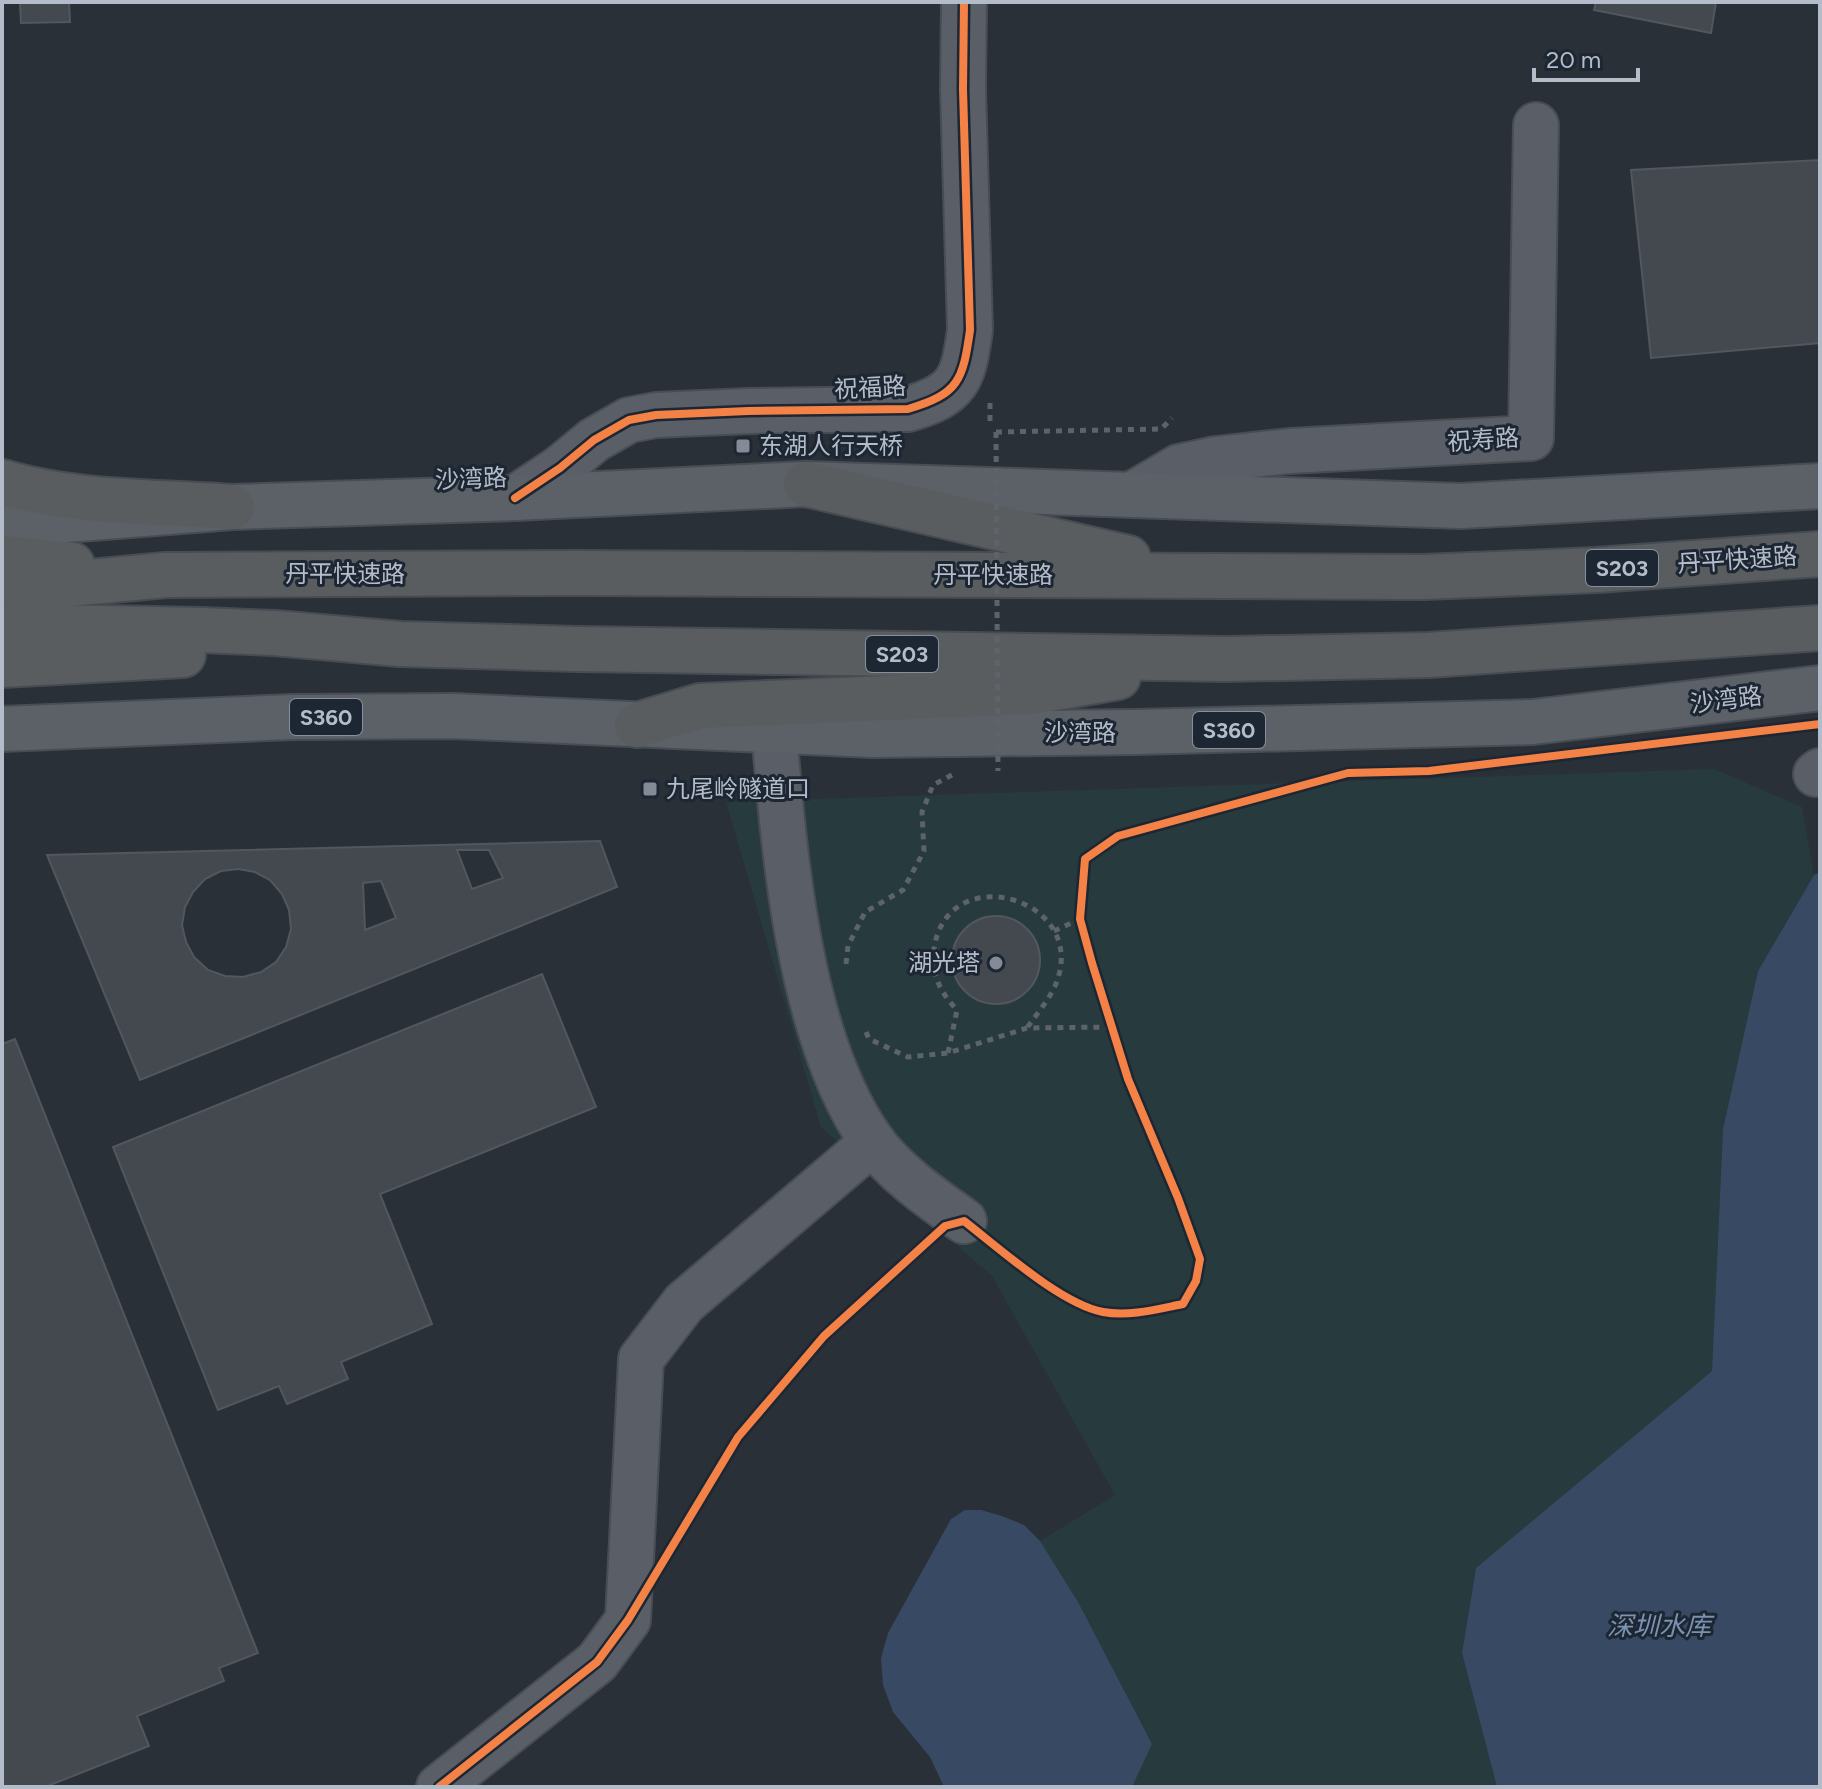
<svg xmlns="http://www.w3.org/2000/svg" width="1822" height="1789" viewBox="0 0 1822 1789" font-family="Figtree,'Noto Sans SC',sans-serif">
<rect width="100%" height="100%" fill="#2a3038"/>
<polygon fill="#273a3e" points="1714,769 1802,807 1814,875 1758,971 1723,1129 1712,1371 1476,1568 1462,1653 1497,1787 1132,1787 1152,1744 1040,1541 1115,1495 992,1276 821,1127 726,802"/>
<g fill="#384963">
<polygon points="1820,872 1820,1787 1497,1787 1462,1653 1476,1568 1712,1371 1723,1129 1758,971 1814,875"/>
<polygon points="965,1510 981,1510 1002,1516 1024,1525 1040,1541 1078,1602 1152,1744 1132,1787 944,1787 930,1757 893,1712 883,1685 881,1658 888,1633 951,1519"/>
</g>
<g fill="#444950" stroke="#52575f" stroke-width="2" fill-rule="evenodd">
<polygon points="20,2 69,2 70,22 21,23"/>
<polygon points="1596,2 1716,2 1711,33 1594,10"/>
<polygon points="1820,160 1820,343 1651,358 1631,170"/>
<path d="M600,841L617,887L140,1080L47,855ZM457,850H489L503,878L472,889ZM238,869L255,872L270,880L282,894L289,910L291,929L286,947L276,962L261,972L243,977L225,976L208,970L194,957L186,942L182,925L185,907L193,892L205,879L221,871ZM381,881L396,918L365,930L363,883Z"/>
<circle cx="996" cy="960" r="44"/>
<polygon points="542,974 596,1107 380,1194 432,1324 341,1362 348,1379 287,1404 279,1386 218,1410 113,1147"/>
<polygon points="15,1039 258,1653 219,1668 224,1681 137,1716 149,1746 45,1787 2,1787 2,1044"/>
</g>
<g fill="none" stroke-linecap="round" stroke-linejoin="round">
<defs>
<g id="minor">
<polyline points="1133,494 1179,467 1216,459 1290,451 1531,438 1536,125"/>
<path d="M515,498L560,468L594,440L629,420L656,415L748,411L908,409C959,394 963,380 970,330L963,89L964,2"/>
<path d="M774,730C784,854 799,1038 872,1141C895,1173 933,1199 964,1221"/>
<polyline points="1816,774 1820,771"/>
<polyline points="439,1787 597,1662 628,1620 641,1359 684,1303 873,1142"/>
</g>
<g id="major">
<polyline points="2,525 232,507 515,498 806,484 1461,506 1820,486"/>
<polyline points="2,729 292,717 453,716 873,735 1137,732 1533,722 1820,688"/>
</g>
<g id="highway">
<path d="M2,482C75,504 156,501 232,507"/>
<polyline points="806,484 1128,558"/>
<polyline points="2,558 72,565"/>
<polyline points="2,590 166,575 576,573 1423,577 1597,570 1820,554"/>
<polyline points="2,626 201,630 275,633 400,644 578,649 1227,659 1429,655 1820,628"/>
<polyline points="2,665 183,655"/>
<polyline points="637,725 700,706 1031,692 1118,677"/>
</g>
</defs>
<use href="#minor" stroke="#484c53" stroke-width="48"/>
<use href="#major" stroke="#484c55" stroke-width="48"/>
<use href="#highway" stroke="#474c53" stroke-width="48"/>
<g stroke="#5d636a" stroke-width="5" stroke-dasharray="6 6" stroke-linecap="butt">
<polyline points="990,403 990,422"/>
<polyline points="996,432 1161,429 1172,418"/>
<polyline points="1054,931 1080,919"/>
<polyline points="846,964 848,946 865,912 903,890 924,851 922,812 933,785 952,775"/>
<polyline points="866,1032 869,1039 908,1057 948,1053 1027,1028 1111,1027"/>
<path d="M948,1053L957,1010C940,992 931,974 934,949C947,856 1093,899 1055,986C1048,1001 1036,1015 1027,1028"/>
</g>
<use href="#minor" stroke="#5a5e66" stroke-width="44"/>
<use href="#major" stroke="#5c6168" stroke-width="44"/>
<use href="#highway" stroke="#5a5d60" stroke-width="44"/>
<polyline stroke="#5d636a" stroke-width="5" stroke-dasharray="6 6" stroke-linecap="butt" points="996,432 998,771"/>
<defs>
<g id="cycleway">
<path d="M515,498L560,468L594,440L629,420L656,415L748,411L908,409C959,394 963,380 970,330L963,89L964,2"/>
<path d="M439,1787L597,1662L628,1620L738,1437L824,1336L945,1226L964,1221C999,1248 1061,1304 1103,1312C1129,1317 1158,1309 1183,1304L1196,1281L1200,1259L1178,1198L1128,1079L1092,963L1080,919L1085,859L1118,836L1348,773L1429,771L1820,724"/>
</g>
</defs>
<use href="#cycleway" stroke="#1d2633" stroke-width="13"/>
<use href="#cycleway" stroke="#f48246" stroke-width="8"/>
</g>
<g fill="#848b96" stroke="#1d2633" stroke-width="3">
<rect x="735" y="438" width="16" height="16" rx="4"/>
<rect x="642" y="781" width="16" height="16" rx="4"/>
<circle cx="996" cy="963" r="8"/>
</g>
<g text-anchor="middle" stroke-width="6" stroke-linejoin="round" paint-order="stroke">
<g fill="#1d2633" stroke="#878f9c" stroke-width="2">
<rect x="1586" y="550" width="72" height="36" rx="6"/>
<rect x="866" y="636" width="72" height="36" rx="6"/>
<rect x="290" y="699" width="72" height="36" rx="6"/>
<rect x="1193" y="712" width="72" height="36" rx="6"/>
</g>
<g font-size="22" font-weight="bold" fill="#b4bcc9">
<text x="1622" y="576">S203</text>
<text x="902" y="662">S203</text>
<text x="326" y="725">S360</text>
<text x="1229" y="738">S360</text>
</g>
<g font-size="24" fill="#b4bcc9" stroke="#1d2633">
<text transform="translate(870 388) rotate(-3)" y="8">祝福路</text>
<text transform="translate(1483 440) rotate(-4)" y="8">祝寿路</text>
<text transform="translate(471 479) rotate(-2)" y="8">沙湾路</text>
<text transform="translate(1737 560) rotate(-4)" y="8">丹平快速路</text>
<text x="345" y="582">丹平快速路</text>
<text x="993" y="583">丹平快速路</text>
<text transform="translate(1726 700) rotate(-7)" y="8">沙湾路</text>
<text x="1080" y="741">沙湾路</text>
</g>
<g font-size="24" fill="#b4bcc9" stroke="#1d2633" text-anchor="start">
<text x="759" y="454">东湖人行天桥</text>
<text x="666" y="797">九尾岭隧道口</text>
<text x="980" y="971" text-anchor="end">湖光塔</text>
</g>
<g font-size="26" font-style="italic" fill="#7c92b1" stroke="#1d2633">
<text x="1659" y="1635">深圳水库</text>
</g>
</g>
<rect width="1822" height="1789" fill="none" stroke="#b4bcc9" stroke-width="8"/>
<path d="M1534 68v12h104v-12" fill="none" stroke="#b4bcc9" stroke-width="4"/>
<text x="1546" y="68" font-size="24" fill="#b4bcc9" stroke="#1d2633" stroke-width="6" paint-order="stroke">20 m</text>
</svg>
